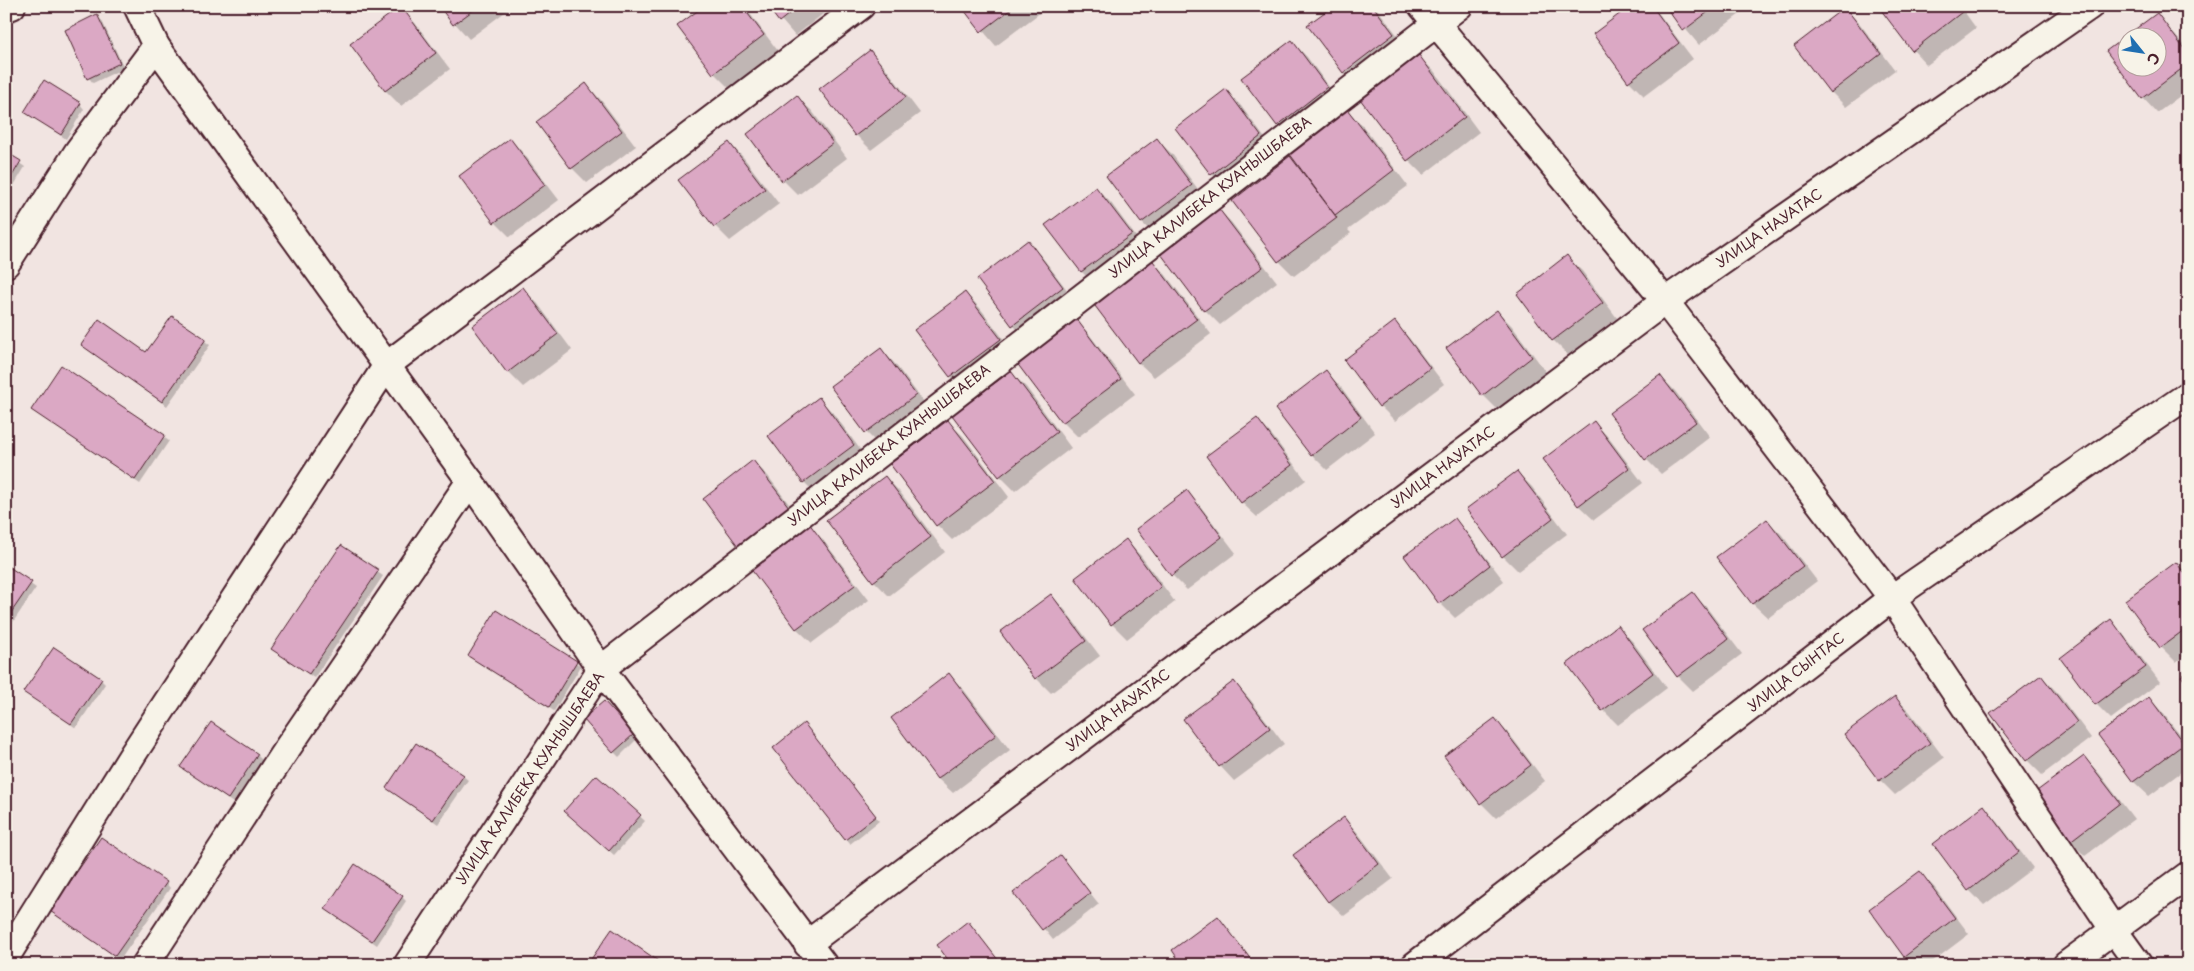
<svg xmlns="http://www.w3.org/2000/svg" width="2194" height="971" viewBox="0 0 2194 971" font-family="'Playpen Sans',sans-serif">
<rect width="100%" height="100%" fill="#f1e4e1"/>
<filter id="ink" filterUnits="userSpaceOnUse"><feTurbulence type="fractalNoise" baseFrequency=".02" numOctaves="2"/><feDisplacementMap in="SourceGraphic" scale="10" xChannelSelector="R" yChannelSelector="G"/><feConvolveMatrix kernelMatrix="1 2 1 2 8 2 1 2 1" color-interpolation-filters="sRGB"/></filter>
<g filter="url(#ink)">
<g fill="#0003">
<polygon points="440,6 513,6 469,39"/>
<polygon points="706,6 744,6 778,51 729,88 714,73"/>
<polygon points="769,6 833,6 795,36"/>
<polygon points="962,6 1043,6 1045,9 996,46"/>
<polygon points="1335,6 1375,6 1408,49 1359,87 1344,72"/>
<polygon points="1453,6 1479,6 1464,18"/>
<polygon points="1632,6 1653,6 1693,59 1644,96 1629,81"/>
<polygon points="1666,6 1747,6 1748,8 1699,45"/>
<polygon points="1879,6 1960,6 1976,28 1927,65 1913,50"/>
<polygon points="401,8 415,23 450,69 401,106 386,91 351,45"/>
<polygon points="1845,9 1860,24 1895,70 1846,107 1831,92"/>
<polygon points="2157,15 2188,50 2188,90 2157,113 2143,98 2108,52 2126,38 2126,68 2156,68"/>
<polygon points="97,16 102,21 124,68 93,83 89,78"/>
<polygon points="1292,42 1307,57 1341,103 1292,140 1278,125"/>
<polygon points="870,52 885,67 920,113 871,150 856,135"/>
<polygon points="1419,57 1434,71 1479,132 1423,175 1408,160 1362,100"/>
<polygon points="586,85 601,100 636,146 587,183 572,168 537,122"/>
<polygon points="1226,91 1241,106 1275,152 1227,189 1212,174"/>
<polygon points="797,97 812,111 847,158 798,195 783,180"/>
<polygon points="80,104 84,109 66,139 26,112"/>
<polygon points="1347,110 1362,125 1408,186 1348,230 1351,233 1294,276 1279,261 1233,201"/>
<polygon points="510,139 524,154 559,200 510,237 495,222 460,176"/>
<polygon points="1157,140 1172,154 1206,200 1157,237 1142,223 1108,176"/>
<polygon points="729,143 744,158 779,204 730,241 715,226 680,180"/>
<polygon points="6,154 25,167 7,197 6,197"/>
<polygon points="1096,188 1111,203 1145,249 1096,286 1081,271"/>
<polygon points="1216,207 1231,222 1277,282 1220,325 1205,310"/>
<polygon points="1027,242 1042,257 1077,303 1028,340 1013,325"/>
<polygon points="1567,257 1582,271 1617,318 1568,355 1553,340"/>
<polygon points="1150,259 1165,274 1211,334 1154,377 1139,363 1093,302"/>
<polygon points="523,289 538,304 572,350 523,387 508,372"/>
<polygon points="965,293 980,308 1015,354 966,391 951,376"/>
<polygon points="1497,311 1512,326 1546,372 1498,410 1483,395"/>
<polygon points="173,317 210,345 167,406 87,349 146,354"/>
<polygon points="1075,319 1089,334 1135,394 1078,437 1063,422 1018,362"/>
<polygon points="1395,323 1409,338 1444,384 1395,421 1380,406"/>
<polygon points="881,349 895,364 930,410 881,447 866,432 831,386"/>
<polygon points="61,367 169,441 140,484 32,410"/>
<polygon points="1326,372 1341,387 1375,433 1327,470 1312,455"/>
<polygon points="1011,373 1026,387 1071,448 1015,491 1000,476"/>
<polygon points="1660,376 1675,391 1710,437 1661,474 1646,459 1611,413"/>
<polygon points="819,399 834,414 868,460 819,497 804,482 770,436"/>
<polygon points="1257,420 1271,434 1306,480 1257,517 1242,503 1207,456"/>
<polygon points="948,422 963,436 1009,497 952,540 937,525"/>
<polygon points="1594,422 1608,437 1643,483 1594,520 1579,506 1545,460"/>
<polygon points="753,461 768,476 803,523 754,560 739,545"/>
<polygon points="1517,472 1532,487 1567,534 1518,571 1503,556"/>
<polygon points="885,477 900,492 945,552 889,596 874,581"/>
<polygon points="1187,492 1201,507 1236,553 1187,590 1172,575 1138,529"/>
<polygon points="1455,520 1469,535 1504,581 1455,618 1440,603"/>
<polygon points="1767,520 1782,535 1817,581 1768,618 1753,604 1718,558"/>
<polygon points="809,525 823,540 869,600 812,643 797,629 752,568"/>
<polygon points="1126,541 1141,556 1175,602 1127,639 1112,624"/>
<polygon points="341,547 383,576 314,678 278,653"/>
<polygon points="2176,563 2188,575 2188,653 2176,662 2161,647"/>
<polygon points="6,567 36,588 7,631 6,631"/>
<polygon points="1692,593 1707,608 1742,654 1693,691 1678,676 1643,630"/>
<polygon points="1051,595 1065,610 1100,656 1051,693 1036,678 1001,632"/>
<polygon points="497,612 581,666 554,711 469,656"/>
<polygon points="2110,621 2125,636 2160,682 2111,719 2096,704"/>
<polygon points="1618,627 1633,642 1667,688 1618,725 1603,710 1569,664"/>
<polygon points="949,675 964,690 1010,750 953,793 938,779 893,718"/>
<polygon points="2041,676 2056,691 2091,738 2042,775 2027,760"/>
<polygon points="101,680 105,684 76,728 25,692"/>
<polygon points="1234,683 1249,698 1284,744 1234,781 1220,766"/>
<polygon points="1895,697 1910,712 1944,758 1895,795 1880,780 1846,734"/>
<polygon points="2149,698 2163,713 2188,746 2188,767 2149,796 2134,782 2099,735"/>
<polygon points="608,707 637,739 619,757 614,752"/>
<polygon points="1495,720 1510,735 1545,781 1496,818 1481,803"/>
<polygon points="808,730 879,821 850,844 846,839"/>
<polygon points="257,755 262,760 233,803 182,767"/>
<polygon points="2084,758 2099,773 2134,819 2085,856 2070,841"/>
<polygon points="463,776 468,780 438,824 387,788"/>
<polygon points="596,776 645,821 614,855 570,816"/>
<polygon points="1983,807 1998,822 2033,868 1984,905 1969,890"/>
<polygon points="1344,819 1358,833 1393,879 1344,916 1329,902 1294,856"/>
<polygon points="1061,857 1099,904 1053,940 1015,893"/>
<polygon points="1919,873 1934,887 1969,934 1928,965 1914,965 1905,956"/>
<polygon points="166,883 170,888 120,960 51,911"/>
<polygon points="402,897 406,901 377,945 326,909"/>
</g>
<g fill="#dba8c4" stroke="#4a1f2b" fill-rule="evenodd">
<polygon points="401,6 436,53 385,91 350,44"/>
<polygon points="439,6 479,6 453,25"/>
<polygon points="704,6 742,6 764,35 713,74 677,26"/>
<polygon points="767,6 799,6 779,22"/>
<polygon points="961,6 1015,6 981,32"/>
<polygon points="1333,6 1373,6 1394,34 1343,73 1307,25"/>
<polygon points="1630,6 1652,6 1679,43 1628,82 1593,34"/>
<polygon points="1665,6 1716,6 1683,31"/>
<polygon points="1878,6 1957,6 1962,12 1912,51"/>
<polygon points="1845,7 1881,54 1830,93 1794,46"/>
<path d="M2157,13L2188,54V64L2142,99L2106,51ZM2126,38H2156V68H2126Z"/>
<polygon points="97,14 120,63 87,79 65,30"/>
<polygon points="1292,40 1327,87 1277,126 1241,78"/>
<polygon points="870,50 906,97 855,136 819,89"/>
<polygon points="1419,55 1465,117 1407,161 1360,99"/>
<polygon points="44,80 81,103 61,135 24,112"/>
<polygon points="586,83 622,131 571,169 536,122"/>
<polygon points="1226,89 1261,136 1211,175 1175,128"/>
<polygon points="797,95 833,143 782,181 747,134"/>
<polygon points="1347,109 1394,170 1335,215 1289,153"/>
<polygon points="510,138 545,185 494,223 459,176"/>
<polygon points="1157,138 1192,185 1141,223 1106,176"/>
<polygon points="729,142 765,189 714,227 678,180"/>
<polygon points="6,152 21,161 6,186"/>
<polygon points="1290,156 1337,218 1278,262 1232,201"/>
<polygon points="1096,187 1132,234 1081,272 1045,225"/>
<polygon points="1216,205 1263,267 1204,311 1158,250"/>
<polygon points="1028,240 1063,287 1012,326 977,279"/>
<polygon points="1567,255 1603,303 1552,341 1517,294"/>
<polygon points="1150,257 1197,319 1138,363 1092,302"/>
<polygon points="523,287 558,334 507,373 472,326"/>
<polygon points="965,292 1001,339 950,377 914,330"/>
<polygon points="1497,310 1532,357 1482,396 1446,348"/>
<polygon points="172,316 206,339 162,402 81,345 99,319 146,352"/>
<polygon points="1075,317 1121,379 1062,423 1016,362"/>
<polygon points="1395,321 1430,368 1379,407 1344,360"/>
<polygon points="881,348 916,395 865,433 830,386"/>
<polygon points="61,365 165,435 135,480 31,410"/>
<polygon points="1326,370 1361,417 1311,456 1275,409"/>
<polygon points="1011,371 1057,432 999,477 952,415"/>
<polygon points="1660,375 1696,422 1645,460 1609,413"/>
<polygon points="819,397 854,445 803,483 768,436"/>
<polygon points="1257,418 1292,465 1241,503 1206,456"/>
<polygon points="948,420 995,481 936,526 890,464"/>
<polygon points="1594,421 1629,468 1578,506 1543,459"/>
<polygon points="753,460 789,507 738,546 703,499"/>
<polygon points="1517,471 1553,518 1502,557 1466,509"/>
<polygon points="885,476 931,537 873,582 826,520"/>
<polygon points="1187,490 1222,537 1171,576 1136,529"/>
<polygon points="1455,518 1490,565 1439,604 1404,556"/>
<polygon points="1767,519 1803,566 1752,604 1716,557"/>
<polygon points="809,523 855,585 796,629 750,568"/>
<polygon points="1126,539 1161,587 1111,625 1075,578"/>
<polygon points="341,545 379,570 309,674 271,649"/>
<polygon points="2176,562 2188,578 2188,627 2160,648 2125,600"/>
<polygon points="6,565 32,582 6,620"/>
<polygon points="1693,592 1728,639 1677,677 1642,630"/>
<polygon points="1051,594 1086,641 1035,679 1000,632"/>
<polygon points="496,610 577,661 549,707 468,656"/>
<polygon points="2111,619 2146,667 2095,705 2060,658"/>
<polygon points="1618,625 1653,673 1602,711 1567,664"/>
<polygon points="54,647 102,679 71,724 23,692"/>
<polygon points="2188,671 2188,685 2181,676"/>
<polygon points="949,673 996,735 937,779 891,718"/>
<polygon points="2041,675 2077,722 2026,761 1990,713"/>
<polygon points="1234,681 1270,728 1219,767 1183,719"/>
<polygon points="1895,696 1930,743 1879,781 1844,734"/>
<polygon points="2149,697 2184,744 2133,782 2098,735"/>
<polygon points="604,701 634,734 613,753 583,719"/>
<polygon points="1495,718 1531,765 1480,804 1444,756"/>
<polygon points="211,722 258,754 228,799 180,767"/>
<polygon points="804,723 876,816 845,840 773,748"/>
<polygon points="416,743 464,775 433,820 386,788"/>
<polygon points="2084,756 2120,803 2069,842 2033,794"/>
<polygon points="596,775 641,815 609,851 564,811"/>
<polygon points="1984,805 2019,852 1968,891 1933,844"/>
<polygon points="1344,817 1379,864 1328,902 1293,855"/>
<polygon points="101,837 167,882 115,956 50,911"/>
<polygon points="1061,855 1090,893 1042,930 1013,893"/>
<polygon points="355,864 403,896 372,941 325,909"/>
<polygon points="1920,871 1955,918 1904,957 1869,909"/>
<polygon points="1218,916 1255,965 1182,965 1172,950"/>
<polygon points="968,921 1002,965 952,965 937,945"/>
<polygon points="612,929 664,965 587,965"/>
</g>
<g fill="none" stroke-linecap="round" stroke-linejoin="round">
<defs>
<g id="minor">
<polyline points="137,6 156,46 470,481 601,669 824,965"/>
<polyline points="1422,6 1665,301 1892,598 2113,929 2139,965"/>
<polyline points="6,8 12,6"/>
<polyline points="6,264 78,151 156,46"/>
<polyline points="807,944 1665,301 2090,6"/>
<polyline points="6,957 133,754 387,365 861,6"/>
<polyline points="145,965 282,756 470,481"/>
<polyline points="407,965 601,669 1459,6"/>
<polyline points="1415,965 1892,598 2188,395"/>
<polyline points="2066,965 2188,875"/>
</g>
</defs>
<use href="#minor" stroke="#4a1f2b" stroke-width="30"/>
<use href="#minor" stroke="#f7f3e8" stroke-width="26"/>
</g>
</g>
<g text-anchor="middle" stroke-width="4.5" stroke-linejoin="round" paint-order="stroke">
<g font-size="14" fill="#4a1f2b" stroke="#f7f3e8">
<text transform="translate(1210 197) rotate(-38)" y="5">УЛИЦА КАЛИБЕКА КУАНЫШБАЕВА</text>
<text transform="translate(1769 228) rotate(-35)" y="5">УЛИЦА НАУАТАС</text>
<text transform="translate(889 445) rotate(-38)" y="5">УЛИЦА КАЛИБЕКА КУАНЫШБАЕВА</text>
<text transform="translate(1443 467) rotate(-37)" y="5">УЛИЦА НАУАТАС</text>
<text transform="translate(1796 672) rotate(-38)" y="5">УЛИЦА СЫНТАС</text>
<text transform="translate(1118 710) rotate(-37)" y="5">УЛИЦА НАУАТАС</text>
<text transform="translate(530 778) rotate(-56)" y="5">УЛИЦА КАЛИБЕКА КУАНЫШБАЕВА</text>
</g>
</g>
<rect width="2194" height="971" fill="none" stroke="#f7f3e8" stroke-width="25"/>
<rect x="12" y="12" width="2169" height="946" fill="none" stroke="#4a1f2b" stroke-width="2" filter="url(#ink)"/>
<g transform="translate(2142 52) rotate(120)"><circle r="24" fill="#f7f3e8" stroke="#b29e9c"/>
<path d="M0-4L9 19L0 12L-9 19Z" fill="#1f6fb2"/>
<text y="-8" font-size="14" font-weight="bold" text-anchor="middle" fill="#4a1f2b">С</text>
</g>
</svg>
